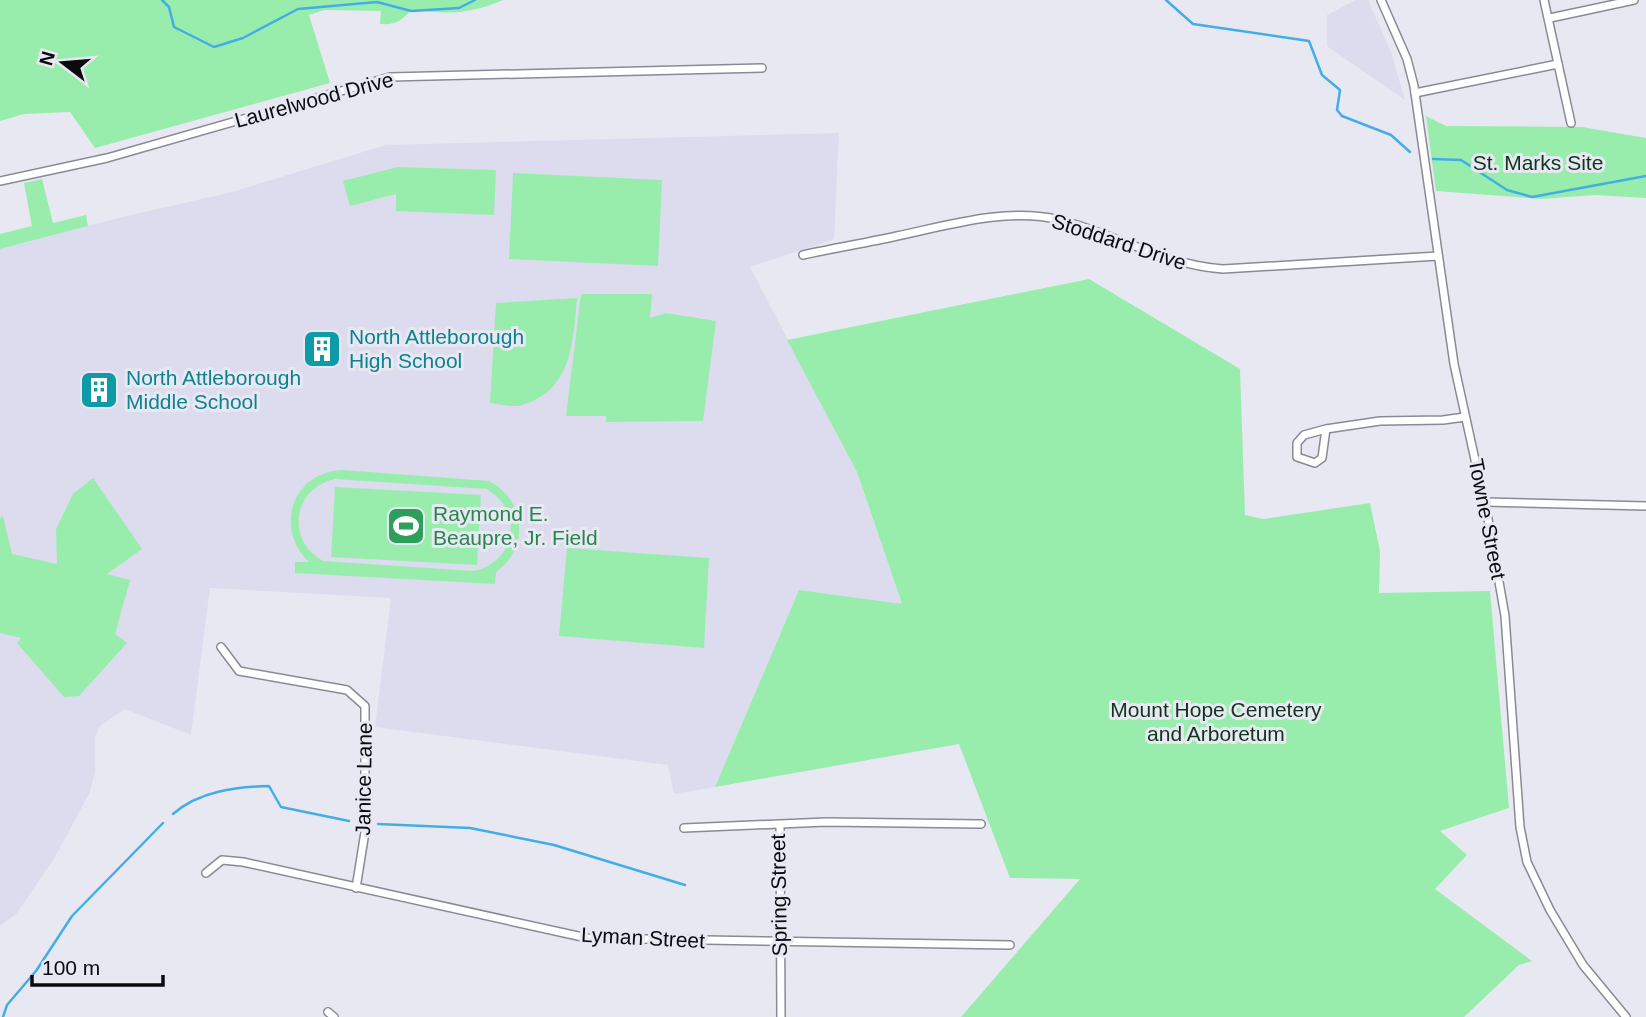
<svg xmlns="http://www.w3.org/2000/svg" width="1646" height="1017" viewBox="0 0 1646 1017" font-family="Arial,sans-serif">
<rect width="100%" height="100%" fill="#e8e8f3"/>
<g fill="#dcdcee">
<polygon points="1356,0 1368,0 1391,52 1405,100 1327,46 1327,15"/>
<polygon points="839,133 834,239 750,267 857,472 902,605 799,590 715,787 674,794 668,765 375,727 391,598 210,588 191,735 125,709 100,726 95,738 95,772 90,792 55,857 17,913 0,926 0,249 122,217 232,192 386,145"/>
</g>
<g fill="#98edad" fill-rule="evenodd">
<path d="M0,0H503C468,15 448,14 411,10C401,21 396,25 380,24L381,11L324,10L309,15L330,83L95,148L70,112L24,114L0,121Z"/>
<polygon points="1426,116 1446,126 1582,127 1646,138 1646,198 1595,195 1541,199 1436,191"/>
<polygon points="398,167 496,170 494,215 396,211 396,194 350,206 343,181"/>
<polygon points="513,173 662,180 658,266 509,259"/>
<polygon points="42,179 53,223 86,215 88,226 0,249 0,234 32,226 24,183"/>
<polygon points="1089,279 1240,369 1245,515 1263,519 1370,503 1380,551 1379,593 1490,591 1509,808 1440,831 1467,855 1435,889 1532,961 1519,965 1464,1017 961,1017 1080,879 1010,878 959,744 715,787 799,590 902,604 857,472 787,340"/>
<polygon points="581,294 652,294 650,318 666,313 716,321 703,421 606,422 606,416 566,416"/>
<path d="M577,298C573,341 573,390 522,405C514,408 499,404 490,403L496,303Z"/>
<path d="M343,470L489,481C526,500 530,548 496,572L495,584L295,573V562H309C273,528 293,471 343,470ZM335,479L486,489C525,510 516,562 474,571L323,561C285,540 293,488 335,479Z"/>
<polygon points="93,478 142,549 107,574 130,580 115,634 127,643 79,696 64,697 17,643 21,638 0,633 0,518 3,516 12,554 57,564 56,529 73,494"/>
<polygon points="335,487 481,495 477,565 331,557"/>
<polygon points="567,548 709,558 704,648 559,636"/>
</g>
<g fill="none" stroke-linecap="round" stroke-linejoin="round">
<g stroke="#43aee6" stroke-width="2.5">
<polyline points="162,0 169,7 174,27 214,47 243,38 298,9 377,2 411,11 459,8 475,0"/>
<polyline points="1166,0 1193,24 1309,41 1322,75 1340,90 1337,110 1342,116 1391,135 1410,152"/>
<polyline points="1433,159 1461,160 1507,190 1532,197 1646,176"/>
<path d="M173,814C199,791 236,787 269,786L281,807L349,821"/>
<polyline points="378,824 470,828 554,845 685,885"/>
<polyline points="3,1017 7,1005 36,971 72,916 163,823"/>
</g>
<defs>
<g id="street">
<polyline points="1381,0 1407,59 1414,86 1454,364 1488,519 1505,616 1520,827 1527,862 1550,910 1583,965 1626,1017"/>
<polyline points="1544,0 1571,123"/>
<polyline points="1550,18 1634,0"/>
<polyline points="1415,93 1558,64"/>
<polyline points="0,181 107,158 390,77 762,68"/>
<path d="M803,255C834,248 866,243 897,236C949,225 1008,207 1060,220C1116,234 1164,265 1223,269L1438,256"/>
<polyline points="1326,429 1304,435 1297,443 1297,457 1315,463 1322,458 1326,429 1380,421 1443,420 1465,417"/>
<polyline points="1485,502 1646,506"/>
<polyline points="221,647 239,671 347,690 365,706 365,832 356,888"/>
<polyline points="780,825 781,1017"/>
<polyline points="684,828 826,822 981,824"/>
<polyline points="206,873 222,860 243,862 587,938 1010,945"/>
<polyline points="328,1012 334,1017"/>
</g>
</defs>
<use href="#street" stroke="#8a8a94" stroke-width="10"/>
<use href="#street" stroke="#fff" stroke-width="7"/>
</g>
<defs>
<symbol id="building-square" viewBox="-11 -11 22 22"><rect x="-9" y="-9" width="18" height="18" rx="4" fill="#0f9aa8" stroke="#e8e8f3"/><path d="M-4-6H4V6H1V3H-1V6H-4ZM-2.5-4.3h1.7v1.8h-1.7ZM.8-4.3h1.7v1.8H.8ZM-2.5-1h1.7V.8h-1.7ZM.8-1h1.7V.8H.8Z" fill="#fff"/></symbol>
<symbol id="stadium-square" viewBox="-11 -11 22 22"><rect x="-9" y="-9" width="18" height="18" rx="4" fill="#2e9e5b" stroke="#e8e8f3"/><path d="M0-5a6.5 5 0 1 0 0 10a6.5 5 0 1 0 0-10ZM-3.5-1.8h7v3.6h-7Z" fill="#fff"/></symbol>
</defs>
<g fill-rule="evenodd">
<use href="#building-square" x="300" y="327" width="44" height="44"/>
<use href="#building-square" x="77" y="368" width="44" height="44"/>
<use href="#stadium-square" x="384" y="504" width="44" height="44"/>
</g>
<g text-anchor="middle" stroke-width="6" stroke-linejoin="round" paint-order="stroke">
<g font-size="21" fill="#0b0b0f" stroke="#e8e8f3">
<text transform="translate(314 100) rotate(-15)" y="7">Laurelwood Drive</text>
<text transform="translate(1119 242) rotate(18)" y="7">Stoddard Drive</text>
<text transform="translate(1487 519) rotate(79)" y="7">Towne Street</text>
<text transform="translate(364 779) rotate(-89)" y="7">Janice Lane</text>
<text transform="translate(779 895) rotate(-91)" y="7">Spring Street</text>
<text transform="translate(643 938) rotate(3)" y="7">Lyman Street</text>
</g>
<g font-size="21" fill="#10351c" stroke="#e8e8f3">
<text x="1538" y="170">St. Marks Site</text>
<text x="1216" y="717">Mount Hope Cemetery<tspan x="1216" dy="24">and Arboretum</tspan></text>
</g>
<g font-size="21" fill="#0d838f" stroke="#e8e8f3" text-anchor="start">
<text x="349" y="344">North Attleborough<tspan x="349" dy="24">High School</tspan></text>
<text x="126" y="385">North Attleborough<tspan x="126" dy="24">Middle School</tspan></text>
</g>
<g font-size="21" fill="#27864d" stroke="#e8e8f3" text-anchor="start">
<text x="433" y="521">Raymond E.<tspan x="433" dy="24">Beaupre, Jr. Field</tspan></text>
</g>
</g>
<g transform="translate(63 63) rotate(286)" stroke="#e8e8f3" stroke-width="5" paint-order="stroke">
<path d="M0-5L12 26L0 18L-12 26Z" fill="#0b0b0f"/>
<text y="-10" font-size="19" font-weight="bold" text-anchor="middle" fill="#0b0b0f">N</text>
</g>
<path d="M32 975v10h131v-10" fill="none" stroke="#0b0b0f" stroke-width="3.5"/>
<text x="42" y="975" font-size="21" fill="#0b0b0f" stroke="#e8e8f3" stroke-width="5" paint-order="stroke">100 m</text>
</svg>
